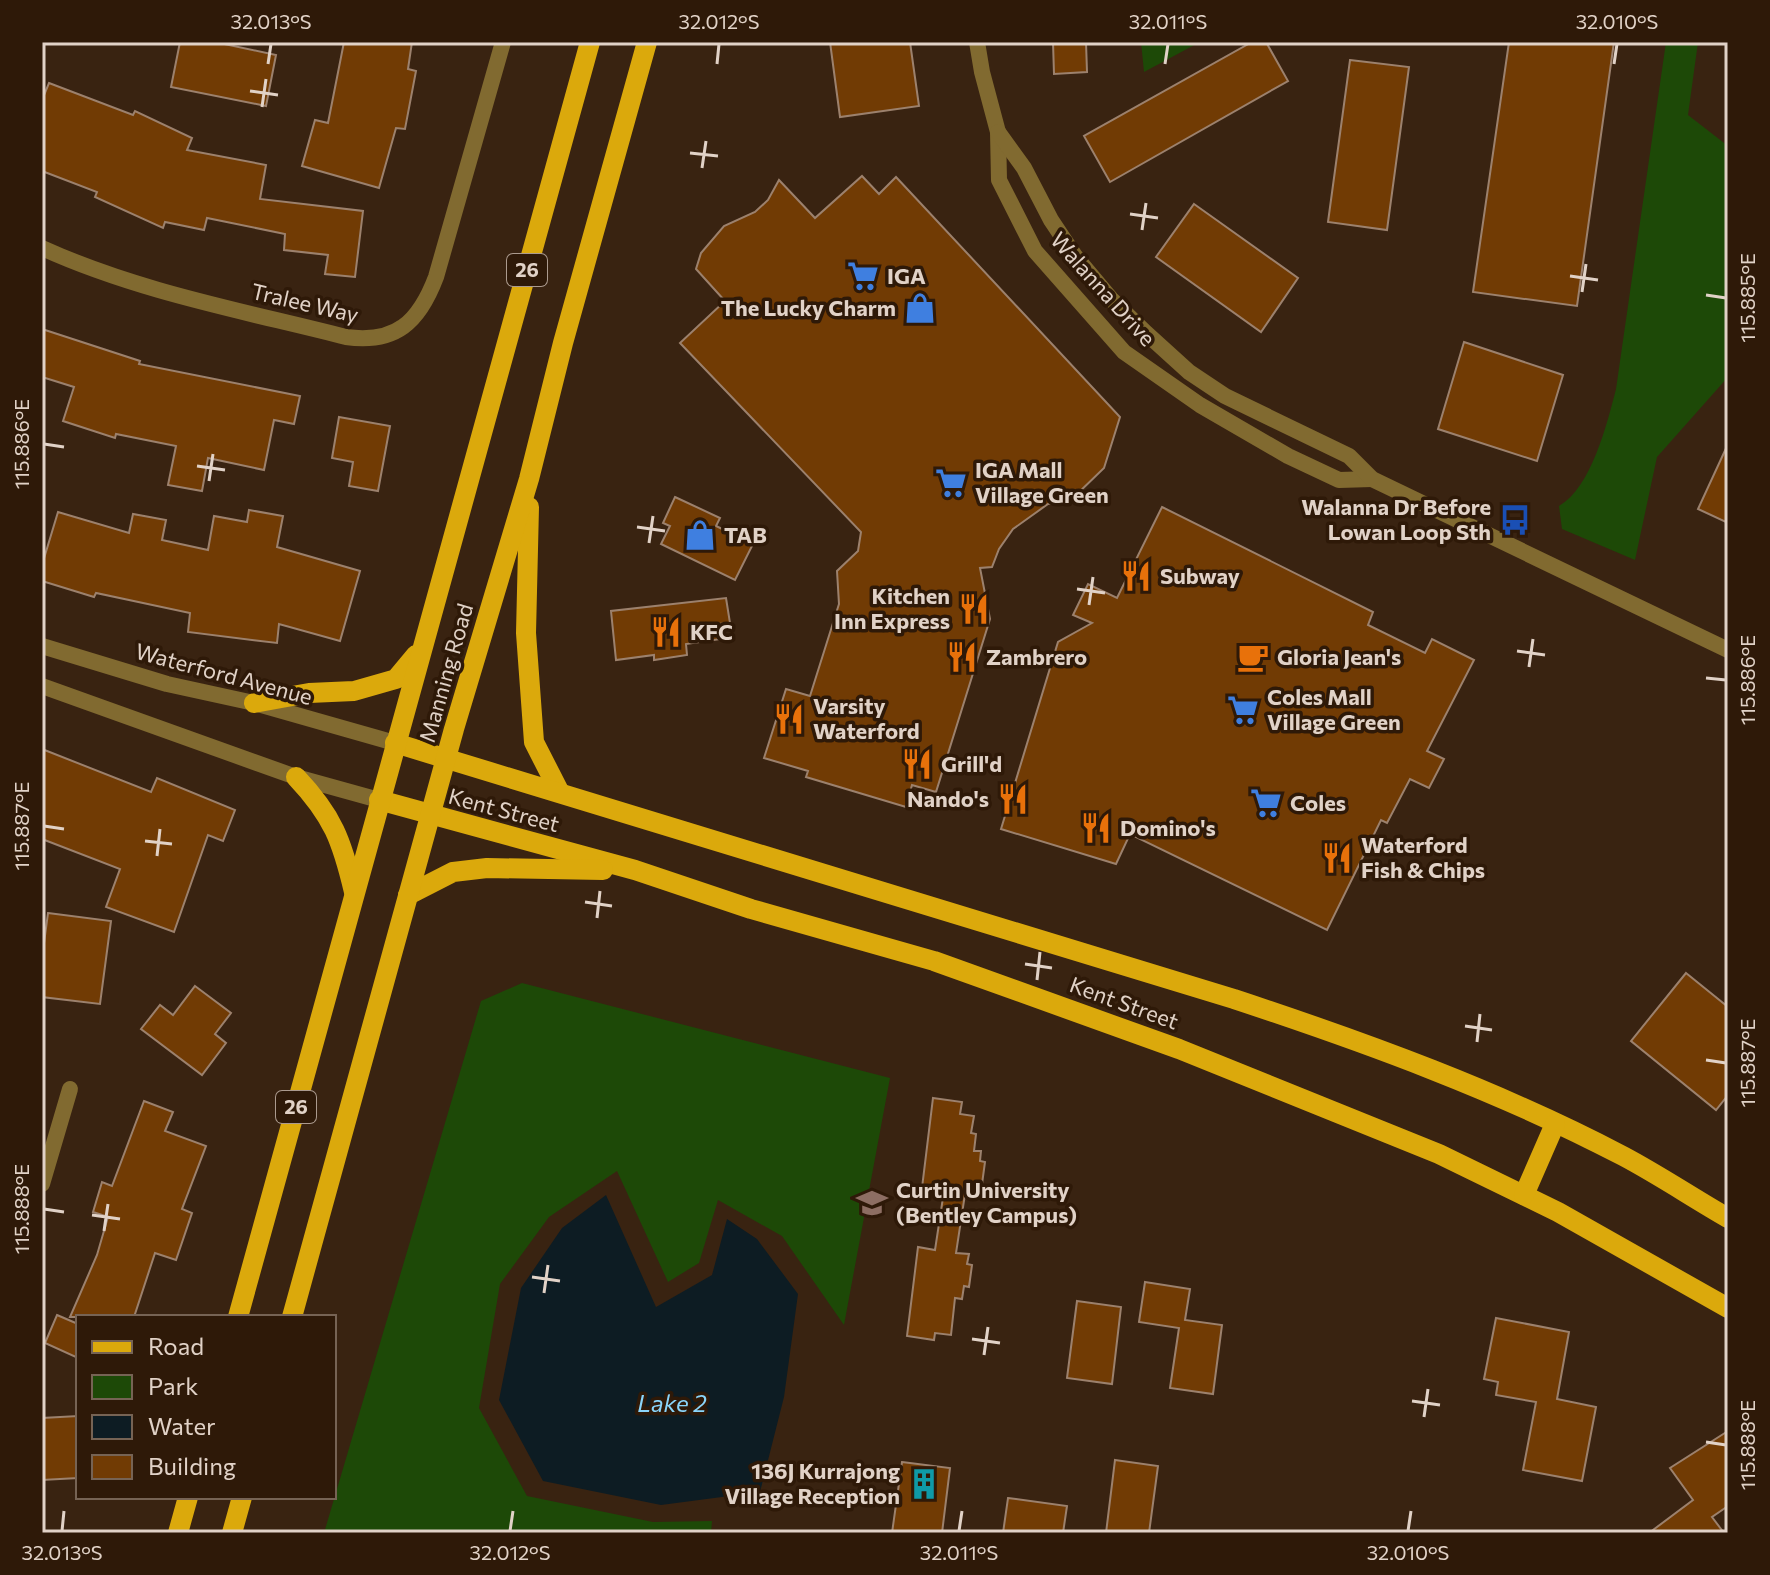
<svg xmlns="http://www.w3.org/2000/svg" width="1770" height="1575" viewBox="0 0 1770 1575" font-family="Commissioner,sans-serif">
<rect width="100%" height="100%" fill="#392311"/>
<g fill="#1d4907">
<polygon points="1141,42 1200,42 1144,72"/>
<path d="M1666,42H1698L1688,115L1728,146V377L1657,457L1635,560L1562,529L1559,506C1591,488 1607,424 1616,389Z"/>
<polygon points="522,983 890,1078 844,1325 782,1236 718,1200 699,1263 668,1282 617,1171 549,1217 500,1284 479,1408 527,1496 653,1522 712,1521 711,1533 324,1533 481,1001"/>
</g>
<polygon fill="#0d1c23" points="606,1195 656,1307 712,1275 727,1219 757,1239 798,1294 784,1397 760,1492 661,1505 543,1481 499,1400 521,1288 562,1228"/>
<g fill="#713b04" stroke="#9c816d" stroke-width="2">
<polygon points="180,42 215,42 276,55 266,106 171,87"/>
<polygon points="344,42 412,42 408,69 416,71 405,129 396,128 379,188 302,166 315,120 328,123"/>
<polygon points="830,42 910,42 919,106 840,117"/>
<polygon points="1053,42 1086,42 1087,72 1054,74"/>
<polygon points="1252,42 1266,42 1288,81 1110,182 1084,136"/>
<polygon points="1509,42 1614,42 1577,306 1473,292"/>
<polygon points="1350,60 1409,67 1387,230 1328,222"/>
<polygon points="49,83 133,115 135,111 192,138 187,150 266,165 260,199 363,211 355,277 325,274 328,255 284,250 285,234 207,218 204,230 165,222 163,228 95,197 97,192 42,171 42,100"/>
<polygon points="862,176 879,194 896,177 1120,417 1104,468 1073,498 1048,504 1013,529 999,549 992,567 980,568 990,619 936,792 912,785 906,807 806,777 808,771 764,758 786,689 810,696 839,604 837,571 858,551 861,532 680,343 725,301 696,269 701,253 724,226 755,212 768,200 779,180 815,218"/>
<polygon points="1194,204 1298,278 1261,332 1156,257"/>
<polygon points="42,329 140,361 139,364 300,396 294,424 274,420 264,470 208,458 202,491 168,485 176,446 116,434 115,438 63,421 74,387 42,377"/>
<polygon points="1464,342 1563,375 1537,461 1438,429"/>
<polygon points="339,417 390,426 378,491 349,486 353,462 332,458"/>
<polygon points="1728,444 1728,523 1698,509"/>
<polygon points="675,497 720,518 716,526 753,544 735,580 661,544 670,526 663,523"/>
<polygon points="1162,507 1373,612 1368,625 1425,653 1432,639 1474,660 1427,751 1444,759 1429,788 1410,779 1387,823 1381,820 1327,930 1130,834 1116,864 1001,829 1058,642 1092,623 1073,615 1088,584 1117,598"/>
<polygon points="249,510 283,516 277,547 360,571 340,641 279,624 277,643 188,632 190,613 96,593 94,597 42,581 42,565 58,512 129,533 133,514 166,520 162,540 208,550 214,516 247,522"/>
<polygon points="726,598 730,623 719,624 721,639 686,644 687,655 654,660 654,655 616,660 611,611"/>
<polygon points="42,749 151,792 157,778 235,810 223,841 208,835 174,932 106,907 120,869 42,839"/>
<polygon points="48,913 111,921 100,1004 42,997 42,958"/>
<polygon points="1686,973 1728,1007 1728,1095 1716,1110 1631,1041"/>
<polygon points="195,986 231,1013 215,1034 226,1043 202,1075 141,1029 160,1005 173,1015"/>
<polygon points="933,1098 962,1102 960,1114 974,1116 971,1133 976,1134 974,1151 981,1151 980,1161 985,1162 982,1184 976,1183 974,1195 965,1194 956,1253 969,1254 967,1264 972,1265 969,1287 964,1286 962,1299 955,1298 951,1335 935,1333 934,1340 907,1336 918,1247 935,1250 944,1191 922,1188"/>
<polygon points="144,1101 173,1112 165,1131 206,1146 182,1209 192,1213 176,1260 155,1253 134,1317 70,1317 97,1255 108,1217 93,1212 102,1182 112,1186"/>
<polygon points="1145,1282 1190,1289 1185,1320 1222,1325 1213,1394 1170,1388 1179,1328 1139,1322"/>
<polygon points="1077,1301 1121,1307 1112,1384 1067,1378"/>
<polygon points="57,1315 78,1324 78,1358 45,1343"/>
<polygon points="1496,1318 1569,1332 1557,1399 1596,1407 1582,1481 1523,1470 1536,1402 1496,1395 1498,1382 1484,1379"/>
<polygon points="78,1416 78,1478 42,1480 42,1418"/>
<polygon points="1728,1431 1728,1506 1712,1517 1724,1533 1649,1533 1693,1500 1670,1468"/>
<polygon points="1115,1460 1158,1466 1149,1533 1106,1533"/>
<polygon points="902,1462 950,1468 942,1533 892,1533"/>
<polygon points="1008,1498 1067,1506 1063,1533 1003,1533"/>
</g>
<g fill="none" stroke-linecap="round" stroke-linejoin="round">
<g stroke="#816a30" stroke-width="16">
<path d="M42,248C139,292 244,311 346,337C396,344 419,322 436,277L503,42"/>
<polyline points="42,1184 70,1089"/>
</g>
<g stroke="#816a30" stroke-width="16">
<polyline points="977,42 982,72 998,132 999,180 1035,251 1124,352 1200,405 1288,456 1339,480 1372,479"/>
<polyline points="998,132 1024,168 1051,220 1075,256 1111,299 1146,333 1189,372 1225,396 1349,456 1372,479 1728,650"/>
<polyline points="42,646 167,684 254,703 395,743"/>
<polyline points="42,686 296,777 379,800"/>
</g>
<g stroke="#dba90c" stroke-width="20">
<polyline points="529,507 526,633 534,742 559,791"/>
<polyline points="254,703 309,693 354,691 396,679 416,655"/>
<path d="M395,743L1234,999C1367,1043 1499,1091 1623,1156C1659,1175 1693,1198 1728,1218"/>
<path d="M296,777C333,816 342,841 354,892"/>
<polyline points="379,800 635,870 751,909 934,961 1179,1049 1439,1154 1558,1212 1728,1308"/>
<polyline points="408,895 453,872 487,868 603,870"/>
<polyline points="1524,1195 1555,1124"/>
<polyline points="238,1317 590,42"/>
<polyline points="292,1317 454,729 529,479 563,343 647,42"/>
<polyline points="178,1533 188,1497"/>
<polyline points="232,1533 242,1497"/>
</g>
</g>
<path fill="none" stroke="#e1d2c7" stroke-width="3" d="M268,64L271,44M717,64L719,44M1165,64L1168,44M1614,64L1617,44M250,91L278,95M262,107L266,79M690,153L718,156M702,168L706,141M1130,214L1158,218M1142,230L1146,203M1570,276L1598,280M1582,292L1586,264M1706,295L1726,298M44,444L64,447M197,466L225,470M209,481L213,454M637,527L665,531M649,543L653,516M1077,589L1105,593M1089,605L1093,577M1517,651L1545,655M1529,667L1533,639M1706,678L1726,680M44,826L64,829M145,841L172,844M157,856L160,829M585,902L612,906M597,918L600,891M1025,964L1052,968M1037,980L1040,952M1465,1026L1492,1030M1477,1042L1480,1014M1706,1060L1726,1063M44,1209L64,1212M92,1215L120,1219M104,1231L108,1204M532,1277L560,1281M544,1293L548,1265M972,1339L1000,1343M984,1355L988,1327M1412,1401L1440,1405M1424,1417L1428,1389M1706,1442L1726,1445M62,1531L64,1511M510,1531L513,1511M959,1531L962,1511M1408,1531L1411,1511"/>
<defs>
<symbol id="supermarket-bare" viewBox="-9 -9 18 18"><path d="M-6-5.5h2.5l.6 2H6L4.5 2H-2.5L-4.4-4H-6ZM-1.5 3.2a1.3 1.3 0 1 0 .1 0ZM3 3.2a1.3 1.3 0 1 0 .1 0Z" fill="#3f7fe0" stroke="#2e1908" stroke-width="2.5" paint-order="stroke"/></symbol>
<symbol id="shop-bare" viewBox="-9 -9 18 18"><path d="M-5-2.5h2.3a2.7 3.5 0 0 1 5.4 0H5L5.5 6h-11ZM-1.5-2.5h3a1.5 2.3 0 0 0-3 0Z" fill="#3f7fe0" stroke="#2e1908" stroke-width="2.5" paint-order="stroke"/></symbol>
<symbol id="bus-bare" viewBox="-9 -9 18 18"><path d="M-5-6H5V4H4V6H2V4H-2V6H-4V4H-5ZM-3.5-4V0h7V-4ZM-3.5 1.2v1.5H-2V1.2ZM2 1.2v1.5H3.5V1.2Z" fill="#1a4fb4" stroke="#2e1908" stroke-width="2.5" paint-order="stroke"/></symbol>
<symbol id="restaurant-bare" viewBox="-9 -9 18 18"><path d="M-5-6h1v4h1v-4h1v4h1v-4h1v5L-1.5 .5V6h-2V.5L-5-1ZM5-6V6H3V1.5H1.5Q1.5-4 5-6Z" fill="#e8710a" stroke="#2e1908" stroke-width="2.5" paint-order="stroke"/></symbol>
<symbol id="cafe-bare" viewBox="-9 -9 18 18"><path d="M-5.5-4.5H6V0H3Q3 3.5 0 3.5H-2.5Q-5.5 3.5-5.5 0ZM3-3.2v2h1.7v-2ZM-6 4.5H4V6H-6Z" fill="#e8710a" stroke="#2e1908" stroke-width="2.5" paint-order="stroke"/></symbol>
<symbol id="university-bare" viewBox="-9 -9 18 18"><path d="M0-5L7-2L0 1L-7-2ZM-4 1L0 2.5L4 1V4Q0 6-4 4Z" fill="#8d6e63" stroke="#2e1908" stroke-width="2.5" paint-order="stroke"/></symbol>
<symbol id="building-bare" viewBox="-9 -9 18 18"><path d="M-4-6H4V6H1V3H-1V6H-4ZM-2.5-4.3h1.7v1.8h-1.7ZM.8-4.3h1.7v1.8H.8ZM-2.5-1h1.7V.8h-1.7ZM.8-1h1.7V.8H.8Z" fill="#0f9aa8" stroke="#2e1908" stroke-width="2.5" paint-order="stroke"/></symbol>
</defs>
<g fill-rule="evenodd">
<use href="#supermarket-bare" x="841" y="254" width="44" height="44"/>
<use href="#shop-bare" x="898" y="286" width="44" height="44"/>
<use href="#supermarket-bare" x="929" y="461" width="44" height="44"/>
<use href="#bus-bare" x="1493" y="498" width="44" height="44"/>
<use href="#shop-bare" x="678" y="513" width="44" height="44"/>
<use href="#restaurant-bare" x="1114" y="554" width="44" height="44"/>
<use href="#restaurant-bare" x="952" y="587" width="44" height="44"/>
<use href="#restaurant-bare" x="644" y="610" width="44" height="44"/>
<use href="#restaurant-bare" x="940" y="635" width="44" height="44"/>
<use href="#cafe-bare" x="1231" y="635" width="44" height="44"/>
<use href="#supermarket-bare" x="1221" y="688" width="44" height="44"/>
<use href="#restaurant-bare" x="767" y="697" width="44" height="44"/>
<use href="#restaurant-bare" x="895" y="742" width="44" height="44"/>
<use href="#restaurant-bare" x="991" y="777" width="44" height="44"/>
<use href="#supermarket-bare" x="1244" y="781" width="44" height="44"/>
<use href="#restaurant-bare" x="1074" y="806" width="44" height="44"/>
<use href="#restaurant-bare" x="1315" y="836" width="44" height="44"/>
<use href="#university-bare" x="850" y="1181" width="44" height="44"/>
<use href="#building-bare" x="902" y="1462" width="44" height="44"/>
</g>
<g text-anchor="middle" stroke-width="7" stroke-linejoin="round" paint-order="stroke">
<g fill="#2e1908" stroke="#ab9a8e" stroke-width="2">
<rect x="507" y="254" width="40" height="32" rx="6"/>
<rect x="276" y="1091" width="40" height="32" rx="6"/>
</g>
<g font-size="20" font-weight="bold" fill="#e1d2c7">
<text x="527" y="277">26</text>
<text x="296" y="1114">26</text>
</g>
<g font-size="22" font-weight="bold" fill="#e1d2c7" stroke="#2e1908" text-anchor="start">
<text x="887" y="284">IGA</text>
<text x="896" y="316" text-anchor="end">The Lucky Charm</text>
<text x="975" y="478">IGA Mall<tspan x="975" dy="25">Village Green</tspan></text>
<text x="1491" y="515" text-anchor="end">Walanna Dr Before<tspan x="1491" dy="25">Lowan Loop Sth</tspan></text>
<text x="724" y="543">TAB</text>
<text x="1160" y="584">Subway</text>
<text x="950" y="604" text-anchor="end">Kitchen<tspan x="950" dy="25">Inn Express</tspan></text>
<text x="690" y="640">KFC</text>
<text x="986" y="665">Zambrero</text>
<text x="1277" y="665">Gloria Jean's</text>
<text x="1267" y="705">Coles Mall<tspan x="1267" dy="25">Village Green</tspan></text>
<text x="813" y="714">Varsity<tspan x="813" dy="25">Waterford</tspan></text>
<text x="941" y="772">Grill'd</text>
<text x="989" y="807" text-anchor="end">Nando's</text>
<text x="1290" y="811">Coles</text>
<text x="1120" y="836">Domino's</text>
<text x="1361" y="853">Waterford<tspan x="1361" dy="25">Fish &amp; Chips</tspan></text>
<text x="896" y="1198">Curtin University<tspan x="896" dy="25">(Bentley Campus)</tspan></text>
<text x="900" y="1479" text-anchor="end">136J Kurrajong<tspan x="900" dy="25">Village Reception</tspan></text>
</g>
<g font-size="22" fill="#e1d2c7" stroke="#2e1908">
<text transform="translate(1103 289) rotate(48)" y="8">Walanna Drive</text>
<text transform="translate(305 303) rotate(13)" y="8">Tralee Way</text>
<text transform="translate(446 673) rotate(-74)" y="8">Manning Road</text>
<text transform="translate(224 674) rotate(15)" y="8">Waterford Avenue</text>
<text transform="translate(504 810) rotate(15)" y="8">Kent Street</text>
<text transform="translate(1124 1003) rotate(20)" y="8">Kent Street</text>
</g>
<g font-size="24" font-style="italic" fill="#8ad5fa" stroke="#2e1908">
<text x="672" y="1412">Lake 2</text>
</g>
</g>
<rect width="1770" height="1575" fill="none" stroke="#2e1908" stroke-width="88"/>
<rect x="76" y="1315" width="260" height="184" fill="#2e1908" stroke="#766354" stroke-width="2"/>
<rect x="92" y="1341" width="40" height="12" fill="#dba90c" stroke="#766354" stroke-width="2"/>
<text x="148" y="1355" font-size="24" fill="#e1d2c7">Road</text>
<rect x="92" y="1375" width="40" height="24" fill="#1d4907" stroke="#766354" stroke-width="2"/>
<text x="148" y="1395" font-size="24" fill="#e1d2c7">Park</text>
<rect x="92" y="1415" width="40" height="24" fill="#0d1c23" stroke="#766354" stroke-width="2"/>
<text x="148" y="1435" font-size="24" fill="#e1d2c7">Water</text>
<rect x="92" y="1455" width="40" height="24" fill="#713b04" stroke="#766354" stroke-width="2"/>
<text x="148" y="1475" font-size="24" fill="#e1d2c7">Building</text>
<rect x="44" y="44" width="1682" height="1487" fill="none" stroke="#e1d2c7" stroke-width="3"/>
<g font-size="20" text-anchor="middle" fill="#e1d2c7">
<text x="271" y="29">32.013°S</text>
<text x="719" y="29">32.012°S</text>
<text x="1168" y="29">32.011°S</text>
<text x="1617" y="29">32.010°S</text>
<text transform="translate(1748 298) rotate(-90)" y="7">115.885°E</text>
<text transform="translate(22 444) rotate(-90)" y="7">115.886°E</text>
<text transform="translate(1748 680) rotate(-90)" y="7">115.886°E</text>
<text transform="translate(22 826) rotate(-90)" y="7">115.887°E</text>
<text transform="translate(1748 1063) rotate(-90)" y="7">115.887°E</text>
<text transform="translate(22 1209) rotate(-90)" y="7">115.888°E</text>
<text transform="translate(1748 1445) rotate(-90)" y="7">115.888°E</text>
<text x="62" y="1560">32.013°S</text>
<text x="510" y="1560">32.012°S</text>
<text x="959" y="1560">32.011°S</text>
<text x="1408" y="1560">32.010°S</text>
</g>
</svg>
